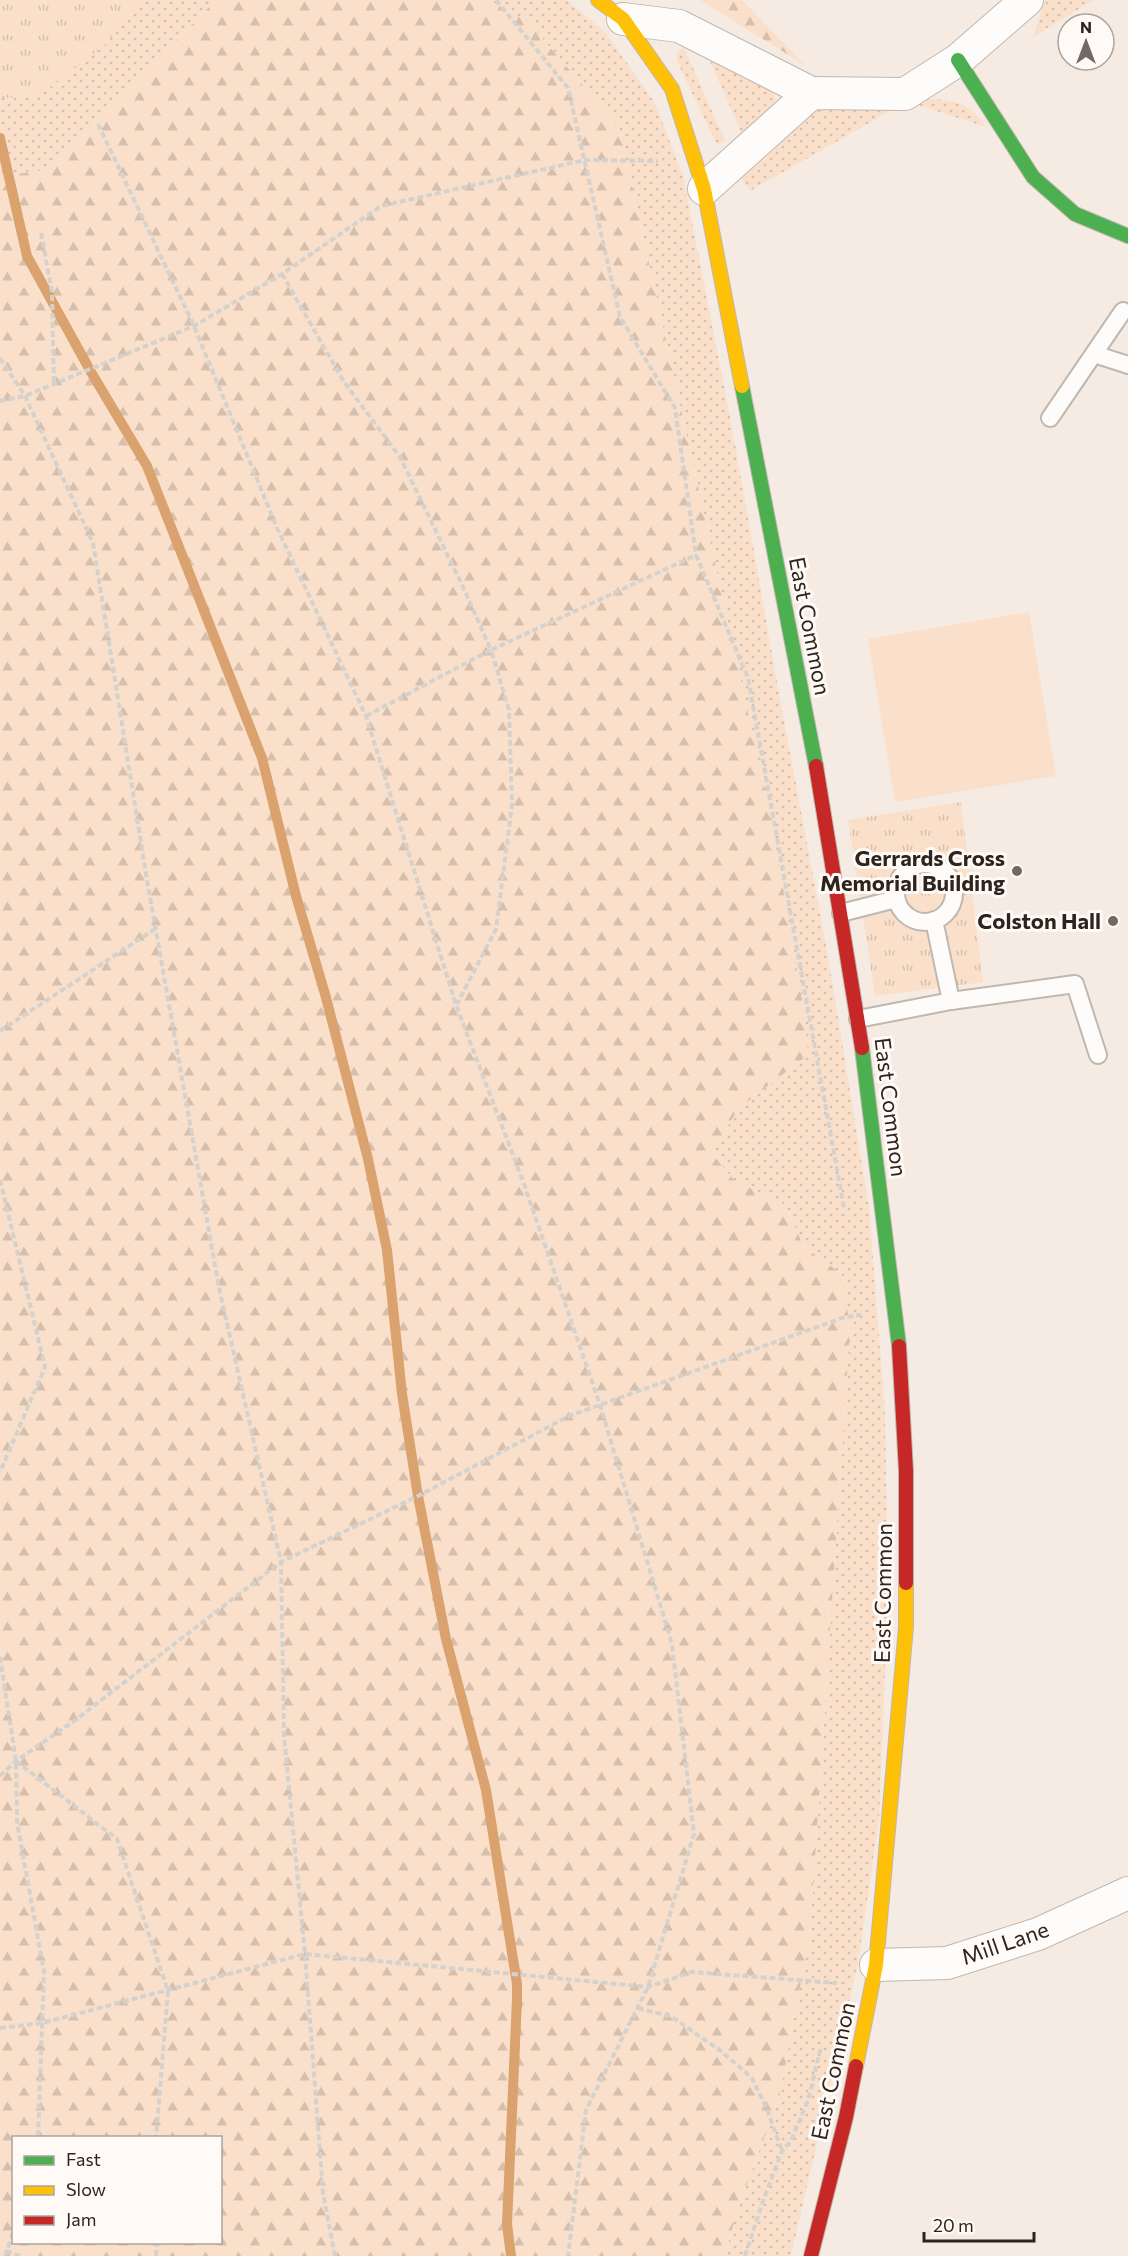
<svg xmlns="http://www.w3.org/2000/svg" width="1128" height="2256" viewBox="0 0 1128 2256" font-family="Commissioner,sans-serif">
<defs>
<pattern id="grass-dots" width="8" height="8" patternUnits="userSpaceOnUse" patternTransform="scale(1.5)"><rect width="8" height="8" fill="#fae0ca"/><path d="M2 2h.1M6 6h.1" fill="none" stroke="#d6c0ad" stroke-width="1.8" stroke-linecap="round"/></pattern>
<pattern id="forest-firs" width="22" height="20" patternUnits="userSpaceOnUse" patternTransform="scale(1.5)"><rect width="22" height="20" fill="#fae0ca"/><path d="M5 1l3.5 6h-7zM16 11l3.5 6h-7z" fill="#d6c0ad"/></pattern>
<pattern id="park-tufts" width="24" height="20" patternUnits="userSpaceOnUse" patternTransform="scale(1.5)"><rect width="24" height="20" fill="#fae0ca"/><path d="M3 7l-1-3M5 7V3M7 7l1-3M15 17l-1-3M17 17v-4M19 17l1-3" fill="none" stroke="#d6c0ad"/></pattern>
</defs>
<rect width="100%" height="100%" fill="#f5ebe2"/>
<g fill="url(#grass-dots)">
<polygon points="0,0 216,0 47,170 0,176"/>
<polygon points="489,0 567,0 606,33 655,103 683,176 732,427 778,688 828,956 869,1208 885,1412 888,1599 879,1818 858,1964 791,2256 725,2256 737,2210 779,2098 810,1935 850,1327 842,1274 804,1247 785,1205 734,1180 711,1153 739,1108 808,1055 804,1012 770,813 619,127 528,22"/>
<polygon points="1045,0 1094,0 1033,37"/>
<polygon points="684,48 725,141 717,145 677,61 677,52"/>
<polygon points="707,54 772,91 776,99 774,103 742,134"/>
<path d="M922,99C951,99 969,101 986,127L918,105Z"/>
<polygon points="828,104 880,107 892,110 750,191 738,173 783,123"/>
</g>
<g fill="url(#forest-firs)" fill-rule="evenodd">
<path d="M216,0H489L528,22L619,127L770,813L804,1012L808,1055L739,1108L711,1153L734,1180L785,1205L804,1247L842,1274L850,1327L810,1935L779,2098L737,2210L725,2256H0V176L47,170ZM14,2138H220V2242H14Z"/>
<polygon points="700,0 742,0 806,66"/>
</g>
<g fill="url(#park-tufts)">
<polygon points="0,0 137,0 136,10 104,46 39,96 0,98"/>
<polygon points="961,802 983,982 875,996 848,820"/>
</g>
<polygon fill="#fae0ca" points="1029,612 1056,776 895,802 868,639"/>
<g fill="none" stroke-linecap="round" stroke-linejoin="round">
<g stroke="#d9a26e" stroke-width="10">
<polyline points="0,138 27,256 91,372 147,466 262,758 296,896 325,994 368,1159 387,1250 402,1394 418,1496 446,1639 486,1790 517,1984 517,2006"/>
<polyline points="511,2256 507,2224 517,1999"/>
</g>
<defs>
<g id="lane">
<polyline points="1094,354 1128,365"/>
<polyline points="1050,418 1123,311"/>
<circle cx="925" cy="893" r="29"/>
<polyline points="841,913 896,899"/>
<polyline points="951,1001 1075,984 1098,1055"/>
<polyline points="858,1019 951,1001 934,920"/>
</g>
<g id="street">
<polyline points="623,19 679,26 811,93"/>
<polyline points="704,189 811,93 905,94 958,60 1027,0"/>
<polyline points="876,1965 947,1963 1038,1934 1128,1893"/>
</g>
<g id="fast">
<polyline points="958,60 1033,177 1075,214 1128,236"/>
<polyline points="742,386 816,766"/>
<polyline points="862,1048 899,1346"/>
</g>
<g id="slow">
<polyline points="598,0 623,19 672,89 704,189 742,386"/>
<polyline points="856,2066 876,1965 906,1627 906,1583"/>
</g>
<g id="jam">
<polyline points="816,766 862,1048"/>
<polyline points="899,1346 906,1471 906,1583"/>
<polyline points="811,2256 846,2117 856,2066"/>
</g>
</defs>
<use href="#lane" stroke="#c0b7af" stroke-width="20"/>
<use href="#street" stroke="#c0b7af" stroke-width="34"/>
<use href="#fast" stroke="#c0b7af" stroke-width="16"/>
<use href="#slow" stroke="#c0b7af" stroke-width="16"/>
<use href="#jam" stroke="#c0b7af" stroke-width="16"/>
<g stroke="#d5d2ce" stroke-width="4" stroke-dasharray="6 3" stroke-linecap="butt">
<polyline points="496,0 568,88 620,317 675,408 696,555 748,678 844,1208"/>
<polyline points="98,124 194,326 277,528 366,716 456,1005 524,1184 600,1405 672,1644 694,1834 648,1987 586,2110 568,2256"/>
<polyline points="41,233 52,292 54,385"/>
<polyline points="282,274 344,382 400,457 463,587 491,650 696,555"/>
<polyline points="0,358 25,396 93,543 147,880 219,1288 281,1562 284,1735 305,1954 323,2193 335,2256"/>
<polyline points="0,401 25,396 194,326 282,274 381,206 585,160 658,161"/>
<polyline points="366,716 491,650 509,710 512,805 496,929 457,1004"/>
<polyline points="0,1031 155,929"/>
<polyline points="0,1180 45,1367 0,1472"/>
<polyline points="0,1657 16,1761 17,1822 44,1972 38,2138"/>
<polyline points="16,1761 117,1839 168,1991 156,2138"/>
<polyline points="0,1776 16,1761 74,1721 281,1562 418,1496 569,1416 845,1317 861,1315"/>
<polyline points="638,2008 672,2017 721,2051 752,2078 767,2109 782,2151"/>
<polyline points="0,2028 42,2023 305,1954 648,1987 692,1972 837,1983"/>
<polyline points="6,2251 21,2256"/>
<polyline points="5,2256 14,2230"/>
<polyline points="156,2256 157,2242"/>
<polyline points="745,2256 763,2201 782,2151 791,2141 808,2100 821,2047"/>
</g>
<use href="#lane" stroke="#fefcfb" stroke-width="16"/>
<use href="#street" stroke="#fefcfb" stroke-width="32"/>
<use href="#fast" stroke="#4caf50" stroke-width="14"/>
<use href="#slow" stroke="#ffc107" stroke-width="14"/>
<use href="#jam" stroke="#c62828" stroke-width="14"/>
</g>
<g fill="#726a62" stroke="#fffaf6" stroke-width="2">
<circle cx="1017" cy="871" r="6"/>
<circle cx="1113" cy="921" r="6"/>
</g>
<g text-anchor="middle" stroke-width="6" stroke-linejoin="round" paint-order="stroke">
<g font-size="22" fill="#2c241d" stroke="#fffaf6">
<text transform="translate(810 626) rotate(79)" y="8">East Common</text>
<text transform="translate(891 1107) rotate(83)" y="8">East Common</text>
<text transform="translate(883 1593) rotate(-89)" y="8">East Common</text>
<text transform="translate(1005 1943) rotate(-19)" y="8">Mill Lane</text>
<text transform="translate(833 2071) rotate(-78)" y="8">East Common</text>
</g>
<g font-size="22" font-weight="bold" fill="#2c241d" stroke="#fffaf6" text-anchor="end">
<text x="1005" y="866">Gerrards Cross<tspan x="1005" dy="25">Memorial Building</tspan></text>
<text x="1101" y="929">Colston Hall</text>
</g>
</g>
<rect x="12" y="2136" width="210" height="108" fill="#fffaf6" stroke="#aba49f" stroke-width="1.5"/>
<rect x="24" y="2156" width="30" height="9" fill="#4caf50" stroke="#aba49f" stroke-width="1.5"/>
<text x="66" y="2166" font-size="18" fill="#2c241d">Fast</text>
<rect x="24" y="2186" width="30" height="9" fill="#ffc107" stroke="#aba49f" stroke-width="1.5"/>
<text x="66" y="2196" font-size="18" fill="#2c241d">Slow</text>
<rect x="24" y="2216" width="30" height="9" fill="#c62828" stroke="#aba49f" stroke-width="1.5"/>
<text x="66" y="2226" font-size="18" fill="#2c241d">Jam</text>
<g transform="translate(1086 42)"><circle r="28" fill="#fffaf6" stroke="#aba49f" stroke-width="1.5"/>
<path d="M0-4.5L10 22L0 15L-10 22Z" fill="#726a62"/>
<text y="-9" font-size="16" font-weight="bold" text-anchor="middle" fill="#2c241d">N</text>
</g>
<path d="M924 2232v9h110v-9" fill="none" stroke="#2c241d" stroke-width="3"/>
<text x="933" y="2232" font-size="18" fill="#2c241d" stroke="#fffaf6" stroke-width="4.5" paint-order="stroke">20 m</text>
</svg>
